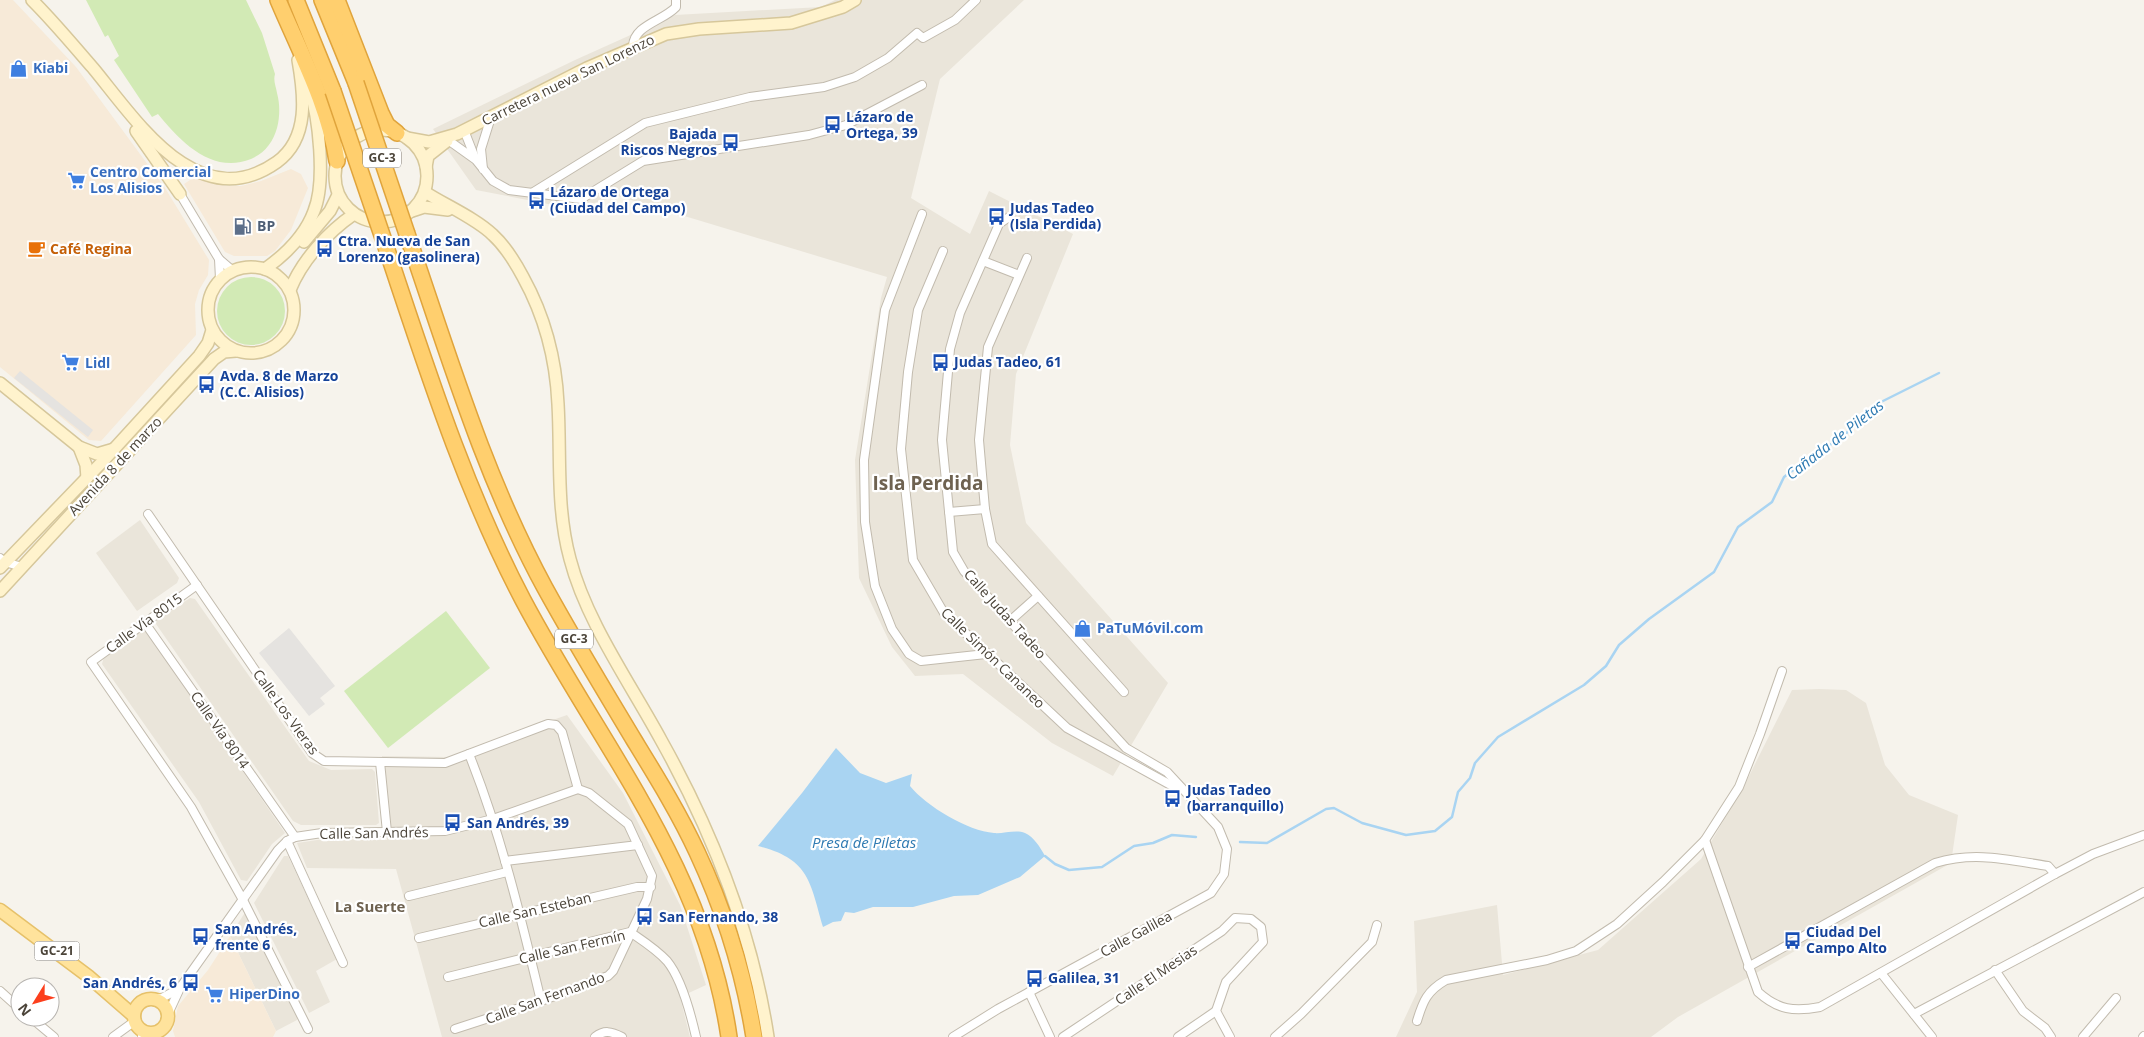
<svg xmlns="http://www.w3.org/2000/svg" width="2144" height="1037" viewBox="0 0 2144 1037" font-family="'Open Sans',sans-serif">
<rect width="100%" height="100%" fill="#f6f3ec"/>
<g fill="#eae5da">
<polygon points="835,0 1024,0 940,79 911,198 970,234 989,191 1073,234 1016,374 1010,445 1026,523 1168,683 1113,776 1052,743 963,674 915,676 892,647 859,578 855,460 881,298 887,277 618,196 574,209 476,190 433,129 575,60 675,15 821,7"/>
<polygon points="140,520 179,578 177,583 137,611 96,553"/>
<polygon points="190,598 195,599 309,761 331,770 372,769 375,772 379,823 376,825 301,825 293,821 156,624 157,620"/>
<polygon points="141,631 147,632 285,833 272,844 247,881 241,880 199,802 102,664 104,657"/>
<polygon points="1819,689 1846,690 1866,703 1885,765 1909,795 1958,815 1951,863 1678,1017 1651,1037 1396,1037 1417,992 1414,921 1497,905 1503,975 1598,950 1701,859 1745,784 1792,690"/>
<polygon points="567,715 623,793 680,905 706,985 680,997 690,1037 442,1037 396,869 307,868 297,843 324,839 387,840 382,756 448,757"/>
<polygon points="284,856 288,856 337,959 316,971 330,1002 309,1013 254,903"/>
<polygon points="244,914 247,914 298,1015 297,1020 276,1031 230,936"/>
</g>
<g fill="#f7ead8">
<polygon points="0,0 13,0 76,67 165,188 209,260 208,275 199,290 195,304 196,335 101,441 89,440 0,367"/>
<polygon points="291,169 301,174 308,188 291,230 275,251 267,256 234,256 225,252 184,184 193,178 226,186 241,186 261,181"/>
<polygon points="230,936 276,1031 273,1037 175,1037 173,1031 178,1006 208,970"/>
</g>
<g fill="#d2eab5">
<path d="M86,0H246L262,33L275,74C273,81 276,86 277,93C280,104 280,116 277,128C273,142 265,153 251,159C212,175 180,141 158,114L152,117L114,60L119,56L108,35L105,37Z"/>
<circle cx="251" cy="311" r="34"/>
<polygon points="446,611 490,668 388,748 344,691"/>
</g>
<g fill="#e5e3e0">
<polygon points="20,371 93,430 88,437 14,378"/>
<polygon points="289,628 335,686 320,698 325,704 309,716 259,653"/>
</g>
<path fill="#a9d4f2" d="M836,748L860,773L886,783L912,774L910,786C926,806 968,831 994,833C1003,834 1016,829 1025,833C1034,837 1040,847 1045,856L1020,877L978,895L954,896L913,907H873L854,913L845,912L841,921L833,922L823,927C810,881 809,859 758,846L802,793Z"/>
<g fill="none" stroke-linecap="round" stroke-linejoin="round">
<g stroke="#a9d4f2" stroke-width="2.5">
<polyline points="1240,842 1267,843 1326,809 1334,808 1362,823 1406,835 1435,831 1452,817 1458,792 1470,778 1475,763 1498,737 1584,685 1606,666 1619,645 1649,619 1714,572 1738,527 1772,502 1784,477 1812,456 1841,438 1879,403 1939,373"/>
<polyline points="1045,856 1055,864 1069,870 1102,867 1134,846 1153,843 1172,835 1196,837"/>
</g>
<defs>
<g id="street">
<path d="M633,46C634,25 663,21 676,7V0"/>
<polyline points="464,130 475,158"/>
<polyline points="448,140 476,160 493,181 509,190 581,199 643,161 809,135 846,125 922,85"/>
<polyline points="483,169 481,149 491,117"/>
<polyline points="532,193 645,123 750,97 824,87 855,77 888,58 917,33 923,38 955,20 976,0"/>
<polyline points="180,194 219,259 233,271"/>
<polyline points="922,214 885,310 864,460 865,522 875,586 892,629 909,654 921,661 986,654"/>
<polyline points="943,251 918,310 908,372 901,449 913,560 944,613 1067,728 1178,789"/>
<polyline points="1027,258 988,347 979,440 985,509 992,544 1124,692"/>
<polyline points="219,259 220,279"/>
<polyline points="983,261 1019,275"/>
<polyline points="949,512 985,509"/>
<polyline points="148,514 312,753 324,761 445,763 548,724 556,725 562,732 578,789"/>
<polyline points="0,558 5,562 22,567"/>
<polyline points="197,585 91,662 191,807 243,900 308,1029"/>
<polyline points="1011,620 1038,596"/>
<polyline points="145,623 295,837"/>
<path d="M469,754C501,834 521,918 541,1001"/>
<polyline points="380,762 387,832"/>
<path d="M1705,840L1758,992C1778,1010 1794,1012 1820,1007L2055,874L2093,854L2144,835"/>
<polyline points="287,841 343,963"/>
<polyline points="505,861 638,845"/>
<polyline points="409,896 507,872"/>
<polyline points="419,938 637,887 651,887"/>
<path d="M1748,967L1935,863C1975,851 2008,860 2048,866L2055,874"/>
<polyline points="1995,970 2023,1011 2045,1028 2051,1037"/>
<polyline points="1881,973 1932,1037"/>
<path d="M448,977L630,932C643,941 656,949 667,961C681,978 691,1015 696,1037"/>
<polyline points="0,991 20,1009"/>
<polyline points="1029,992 1050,1037"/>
<polyline points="153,999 162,998 180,988"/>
<polyline points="168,1014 180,988 278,850 287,841 295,837 322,833 445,831 493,819 578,789"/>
<polyline points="1914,1014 2144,892"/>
<polyline points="30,1017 54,1037"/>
<path d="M1417,1021C1423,1001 1427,991 1446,980L1547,960L1576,951L1617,924L1663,882L1705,840L1739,787L1760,734L1782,671"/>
<polyline points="455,1029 541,1001 608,976 613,971 647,899 652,876 628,824 589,793 578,789"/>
<polyline points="113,1037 135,1021"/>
<polyline points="142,1037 149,1034"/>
<path d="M595,1037C604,1030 611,1031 622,1037"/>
<polyline points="953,1037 998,1009 1211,893 1224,874 1227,849 1218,827 1167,772 1126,748 964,571 953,552 942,440 950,349 960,313 999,224 1009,217"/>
<polyline points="1063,1037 1222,931 1235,918 1251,919 1261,927 1263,942 1226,982 1216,1011 1230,1037"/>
<polyline points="1178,1037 1216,1011"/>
<polyline points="1275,1037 1301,1014 1372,942 1377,925"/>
<polyline points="2083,1037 2116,998"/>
<polyline points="2143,1037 2144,1036"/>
</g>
<g id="secondary">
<path d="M32,0C54,22 73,45 93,68C136,120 198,218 277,162C310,138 304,94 298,60"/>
<circle cx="381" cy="176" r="46"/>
<polyline points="136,131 180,194"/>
<polyline points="407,138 429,142 457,134 587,68 666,34 699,29 791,23 843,7 855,0"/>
<polyline points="426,167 428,156 447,141"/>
<path d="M425,192C445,205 477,219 493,235C505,246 515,262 523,277C544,315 556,360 558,404C561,456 556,508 570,559C586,621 630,683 661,740C713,833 752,932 768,1037"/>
<polyline points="412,211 424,207 448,210"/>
<polyline points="304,242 330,211 338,195"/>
<circle cx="251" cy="310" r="43"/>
<path d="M265,269C286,254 305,236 314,211C326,182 319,117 309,87"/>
<path d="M290,290C302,260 328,232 354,214"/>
<polyline points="0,383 79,447 97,454 114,449"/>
<polyline points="79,447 86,465 87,478"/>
<polyline points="0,568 103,461 199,356 208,343 212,330"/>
<polyline points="0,591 214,359 224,352 236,351"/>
</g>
<g id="primary">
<polyline points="0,910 88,976 134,1016"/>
<circle cx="151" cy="1016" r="17"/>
</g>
<g id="highway">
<path d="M278,0C300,52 329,106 337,161"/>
<polyline points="296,0 333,91"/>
<polyline points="322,0 356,83"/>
<polyline points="337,0 381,113 387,125 397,133"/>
<path d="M407,234C448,353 484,476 545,588C573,639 604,690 634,740C656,776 679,813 697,852C724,910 744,974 754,1037"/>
<path d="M384,241C425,363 463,486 523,600C601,747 704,866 729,1037"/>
</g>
</defs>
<use href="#street" stroke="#c2bbae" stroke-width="10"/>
<use href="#secondary" stroke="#d6c79b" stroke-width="14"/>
<use href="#primary" stroke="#e6c16a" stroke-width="15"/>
<use href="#highway" stroke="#e0a43c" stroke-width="18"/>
<use href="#street" stroke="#fff" stroke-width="8"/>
<use href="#secondary" stroke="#fff3cd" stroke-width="11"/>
<use href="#primary" stroke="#ffe39c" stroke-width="12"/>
<use href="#highway" stroke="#ffcf6e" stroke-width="15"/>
<defs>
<g id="highway-bridge">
<polyline points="356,83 407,234"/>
<polyline points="333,91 384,241"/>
</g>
</defs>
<use href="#highway-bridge" stroke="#e0a43c" stroke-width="18" stroke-linecap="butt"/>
<use href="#highway-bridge" stroke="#ffcf6e" stroke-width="15"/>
</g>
<defs>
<symbol id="shop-bare" viewBox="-9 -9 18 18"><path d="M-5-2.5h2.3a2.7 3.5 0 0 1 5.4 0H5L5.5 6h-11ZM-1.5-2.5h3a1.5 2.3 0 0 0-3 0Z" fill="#3f7fe0" stroke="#fff" stroke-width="2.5" paint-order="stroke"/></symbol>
<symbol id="bus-bare" viewBox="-9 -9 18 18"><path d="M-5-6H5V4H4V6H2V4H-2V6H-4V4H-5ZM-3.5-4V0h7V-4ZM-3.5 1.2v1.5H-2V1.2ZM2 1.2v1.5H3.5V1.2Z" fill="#1a4fb4" stroke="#fff" stroke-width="2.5" paint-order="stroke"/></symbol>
<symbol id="supermarket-bare" viewBox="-9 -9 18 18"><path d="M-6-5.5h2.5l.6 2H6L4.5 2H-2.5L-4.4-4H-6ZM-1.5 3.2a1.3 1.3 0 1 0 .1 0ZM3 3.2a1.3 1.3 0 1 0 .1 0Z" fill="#3f7fe0" stroke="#fff" stroke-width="2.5" paint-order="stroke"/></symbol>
<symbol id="fuel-bare" viewBox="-9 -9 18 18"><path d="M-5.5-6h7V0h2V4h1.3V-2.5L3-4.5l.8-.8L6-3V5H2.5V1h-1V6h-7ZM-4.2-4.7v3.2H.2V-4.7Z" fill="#5c6f8a" stroke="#fff" stroke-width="2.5" paint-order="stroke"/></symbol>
<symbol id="cafe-bare" viewBox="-9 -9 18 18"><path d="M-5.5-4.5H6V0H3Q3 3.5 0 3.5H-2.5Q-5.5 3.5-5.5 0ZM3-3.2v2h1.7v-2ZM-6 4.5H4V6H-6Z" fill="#e8710a" stroke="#fff" stroke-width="2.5" paint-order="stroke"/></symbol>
</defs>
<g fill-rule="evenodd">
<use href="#shop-bare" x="6" y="56" width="25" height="25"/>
<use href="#bus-bare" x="820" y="112" width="25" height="25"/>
<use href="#bus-bare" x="718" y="130" width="25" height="25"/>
<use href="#supermarket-bare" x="64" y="168" width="25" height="25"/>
<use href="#bus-bare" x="524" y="188" width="25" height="25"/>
<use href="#bus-bare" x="984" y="204" width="25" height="25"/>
<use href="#fuel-bare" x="230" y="214" width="25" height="25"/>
<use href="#cafe-bare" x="24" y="236" width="25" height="25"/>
<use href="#bus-bare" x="312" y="236" width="25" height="25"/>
<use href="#bus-bare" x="928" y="350" width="25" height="25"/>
<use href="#supermarket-bare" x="58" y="350" width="25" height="25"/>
<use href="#bus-bare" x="194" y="372" width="25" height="25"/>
<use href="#shop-bare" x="1070" y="616" width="25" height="25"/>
<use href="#bus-bare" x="1160" y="786" width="25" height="25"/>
<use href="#bus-bare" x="440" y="810" width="25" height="25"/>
<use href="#bus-bare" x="632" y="904" width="25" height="25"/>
<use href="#bus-bare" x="188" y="924" width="25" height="25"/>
<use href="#bus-bare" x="1780" y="928" width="25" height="25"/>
<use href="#bus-bare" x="1022" y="966" width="25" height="25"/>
<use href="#bus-bare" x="178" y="970" width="25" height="25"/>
<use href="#supermarket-bare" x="202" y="982" width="25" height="25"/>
</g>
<g text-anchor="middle" stroke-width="4.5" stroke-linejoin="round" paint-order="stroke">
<g fill="#fff" stroke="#817c74" stroke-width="1">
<rect x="363" y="148.5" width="38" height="19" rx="4"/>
<rect x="555" y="629.5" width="38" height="19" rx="4"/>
<rect x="34.5" y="941.5" width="45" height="19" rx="4"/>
</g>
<g font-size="12" font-weight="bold" fill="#4b4439">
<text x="382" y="162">GC-3</text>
<text x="574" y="643">GC-3</text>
<text x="57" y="955">GC-21</text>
</g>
<g font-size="14" font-weight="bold" fill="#366cbe" stroke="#fff" text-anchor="start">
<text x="33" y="73">Kiabi</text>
<text x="90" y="177">Centro Comercial<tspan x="90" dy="16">Los Alisios</tspan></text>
<text x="85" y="368">Lidl</text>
<text x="1097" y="633">PaTuMóvil.com</text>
<text x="229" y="999">HiperDino</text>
</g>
<g font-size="14" fill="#4b4439" stroke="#fff">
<text transform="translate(568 80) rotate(-26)" y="5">Carretera nueva San Lorenzo</text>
<text transform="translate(115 466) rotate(-47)" y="5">Avenida 8 de marzo</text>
<text transform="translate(1005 614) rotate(48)" y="5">Calle Judas Tadeo</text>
<text transform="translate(144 623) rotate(-36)" y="5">Calle Vía 8015</text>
<text transform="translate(993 658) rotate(44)" y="5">Calle Simón Cananeo</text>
<text transform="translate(286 712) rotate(54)" y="5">Calle Los Vieras</text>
<text transform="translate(220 730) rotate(55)" y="5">Calle Vía 8014</text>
<text transform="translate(374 833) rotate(-1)" y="5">Calle San Andrés</text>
<text transform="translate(535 910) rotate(-13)" y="5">Calle San Esteban</text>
<text transform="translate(1136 934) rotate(-29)" y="5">Calle Galilea</text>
<text transform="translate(572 947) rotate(-13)" y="5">Calle San Fermín</text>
<text transform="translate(1156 975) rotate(-34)" y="5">Calle El Mesias</text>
<text transform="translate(545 998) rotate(-20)" y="5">Calle San Fernando</text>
</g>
<g font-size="14" font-weight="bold" fill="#164399" stroke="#fff" text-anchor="start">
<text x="846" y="122">Lázaro de<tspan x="846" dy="16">Ortega, 39</tspan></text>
<text x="717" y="139" text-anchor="end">Bajada<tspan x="717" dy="16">Riscos Negros</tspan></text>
<text x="550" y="197">Lázaro de Ortega<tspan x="550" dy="16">(Ciudad del Campo)</tspan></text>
<text x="1010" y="213">Judas Tadeo<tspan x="1010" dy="16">(Isla Perdida)</tspan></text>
<text x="338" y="246">Ctra. Nueva de San<tspan x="338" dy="16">Lorenzo (gasolinera)</tspan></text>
<text x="954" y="367">Judas Tadeo, 61</text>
<text x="220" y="381">Avda. 8 de Marzo<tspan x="220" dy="16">(C.C. Alisios)</tspan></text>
<text x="1187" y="795">Judas Tadeo<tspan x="1187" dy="16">(barranquillo)</tspan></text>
<text x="467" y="828">San Andrés, 39</text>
<text x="659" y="922">San Fernando, 38</text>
<text x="215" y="934">San Andrés,<tspan x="215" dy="16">frente 6</tspan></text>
<text x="1806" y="937">Ciudad Del<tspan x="1806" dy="16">Campo Alto</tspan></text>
<text x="1048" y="983">Galilea, 31</text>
<text x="177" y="988" text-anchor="end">San Andrés, 6</text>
</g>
<g font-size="14" font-weight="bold" fill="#4e5e75" stroke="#fff" text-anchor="start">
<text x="257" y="231">BP</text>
</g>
<g font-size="14" font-weight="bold" fill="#c56008" stroke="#fff" text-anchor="start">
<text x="50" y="254">Café Regina</text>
</g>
<g font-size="15" font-style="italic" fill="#2e7ab2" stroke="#fff">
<text transform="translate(1835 440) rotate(-38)" y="5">Cañada de Piletas</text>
<text x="864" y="848">Presa de Piletas</text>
</g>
<g font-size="15" font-weight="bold" fill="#6e6250" stroke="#fff">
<text x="370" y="912">La Suerte</text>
</g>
<g font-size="19" font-weight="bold" fill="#6e6250" stroke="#fff">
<text x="928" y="490">Isla Perdida</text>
</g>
</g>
<g transform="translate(35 1002) rotate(233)"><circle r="24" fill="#ffffff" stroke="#b7b4b0"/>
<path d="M0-4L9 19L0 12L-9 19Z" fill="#fc3f1d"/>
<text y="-8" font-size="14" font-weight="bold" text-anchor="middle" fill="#4b4439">N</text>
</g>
</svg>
